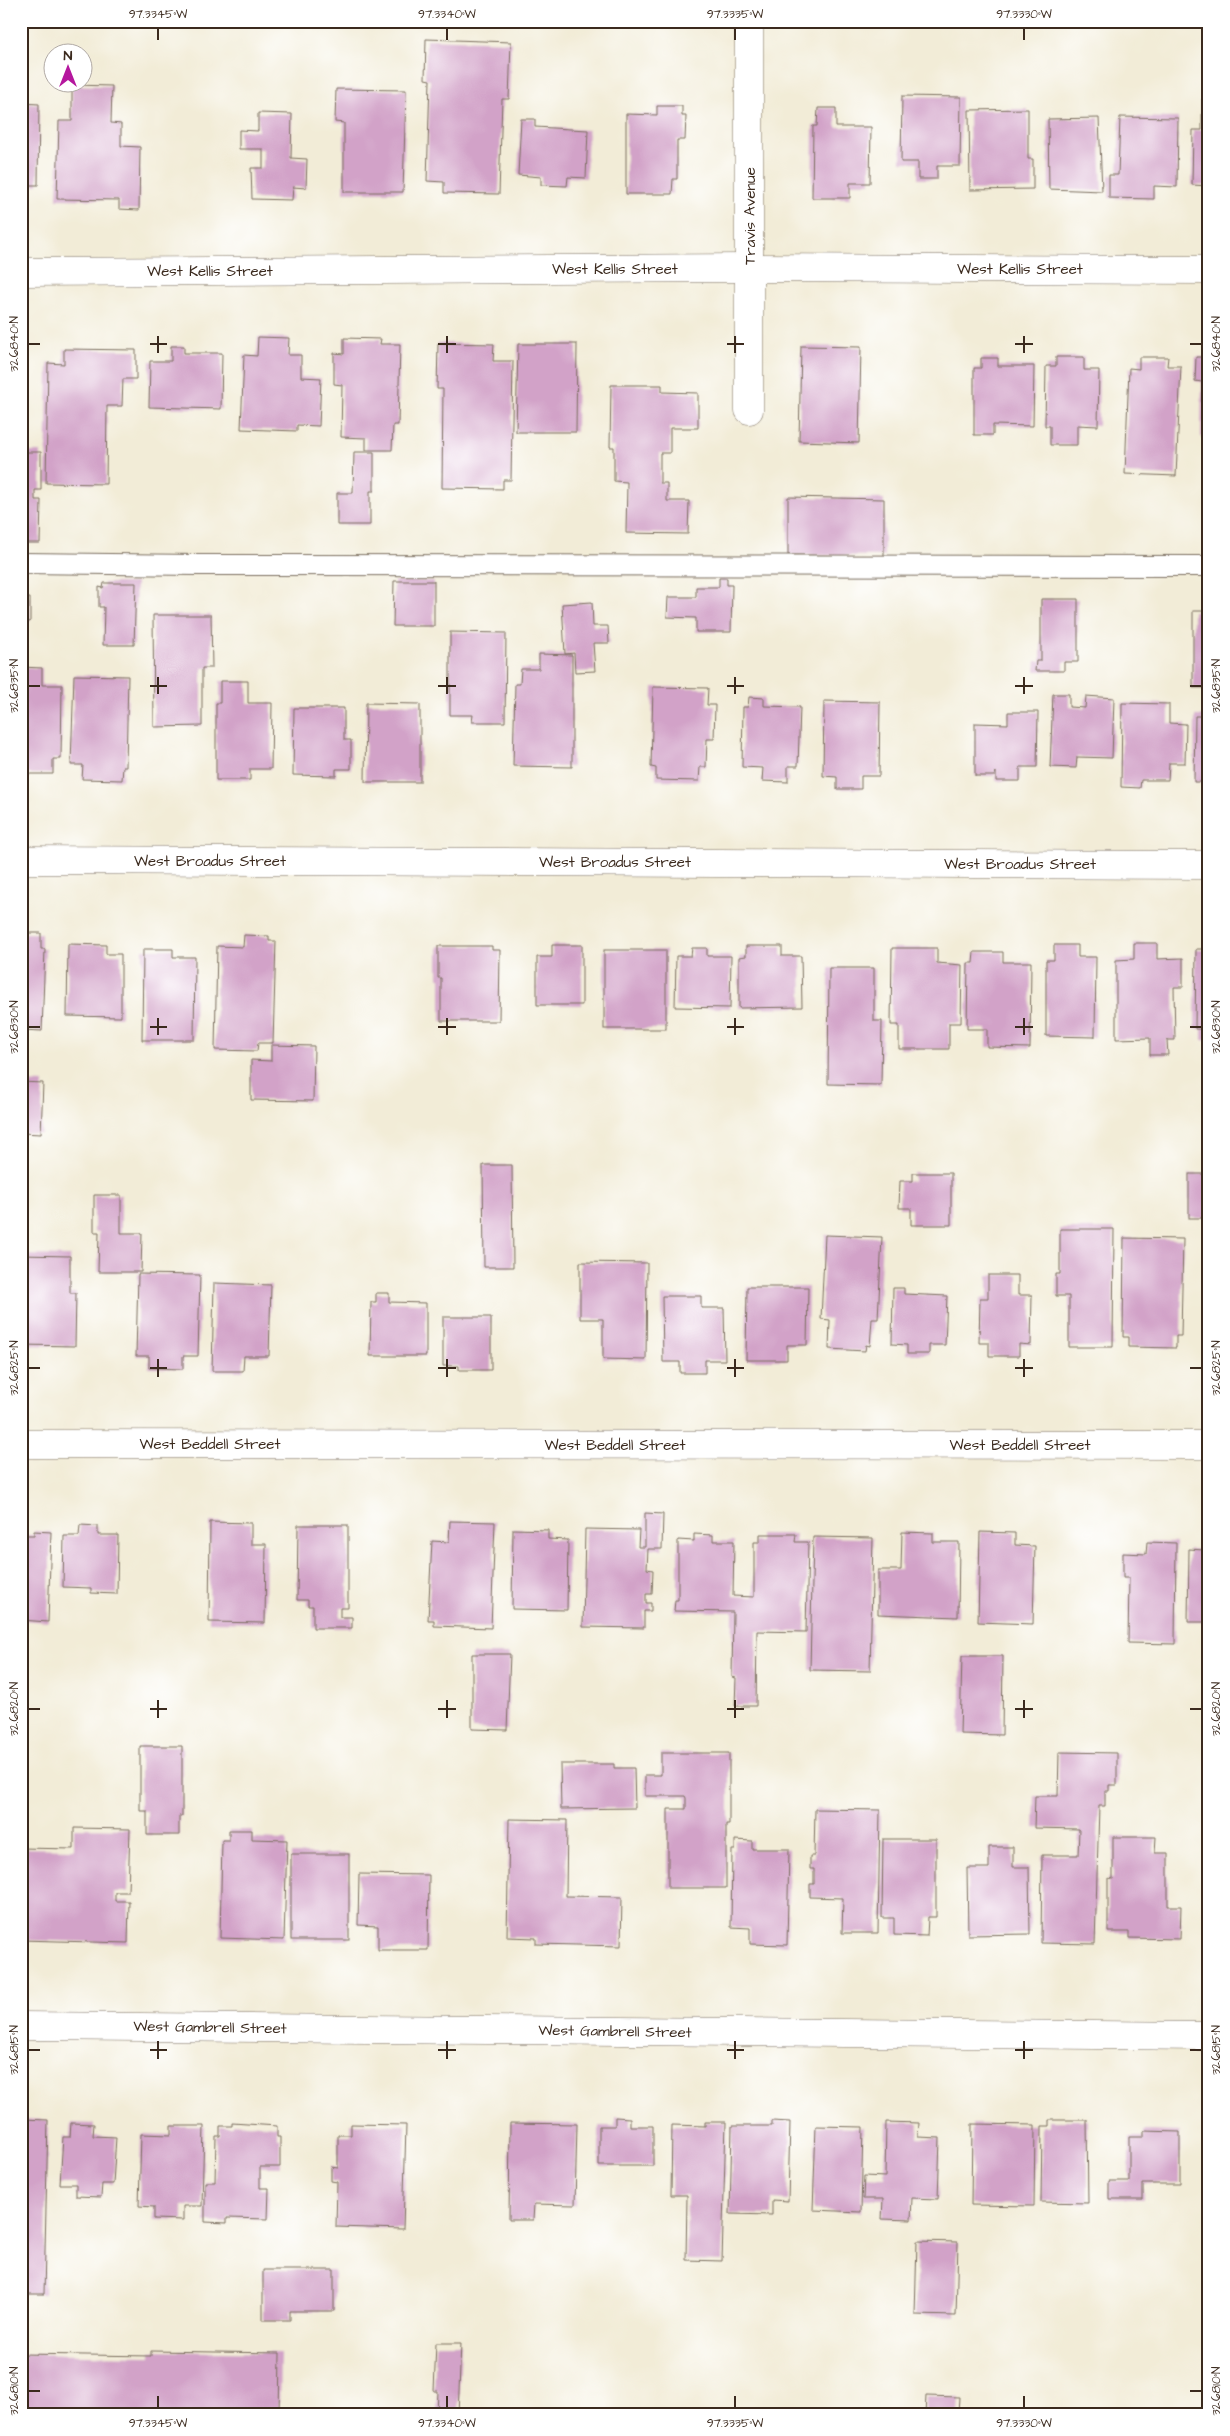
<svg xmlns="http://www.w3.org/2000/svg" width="1230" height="2436" viewBox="0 0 1230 2436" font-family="'Architects Daughter',sans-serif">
<rect width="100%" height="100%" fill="#fff"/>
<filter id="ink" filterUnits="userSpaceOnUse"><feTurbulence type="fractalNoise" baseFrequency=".02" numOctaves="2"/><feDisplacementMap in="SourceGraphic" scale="10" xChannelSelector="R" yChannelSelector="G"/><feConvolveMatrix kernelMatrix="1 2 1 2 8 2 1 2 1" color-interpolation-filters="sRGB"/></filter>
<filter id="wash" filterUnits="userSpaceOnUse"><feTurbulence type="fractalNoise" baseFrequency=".0096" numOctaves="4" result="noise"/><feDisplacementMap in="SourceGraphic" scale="20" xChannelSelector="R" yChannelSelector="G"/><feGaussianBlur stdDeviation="1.12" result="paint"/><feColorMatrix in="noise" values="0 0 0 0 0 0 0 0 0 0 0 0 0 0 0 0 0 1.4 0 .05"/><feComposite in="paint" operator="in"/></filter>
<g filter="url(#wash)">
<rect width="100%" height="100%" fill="#f2ecd7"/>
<g id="blocks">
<g fill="#d2a2c8">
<polygon points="426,39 511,42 509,99 502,99 499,194 444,193 444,182 427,181 430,80 425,79"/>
<polygon points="72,85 112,86 111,123 121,124 121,146 140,147 139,210 119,209 119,200 57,199 59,121 72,121"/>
<polygon points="336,89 406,90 403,192 344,192 344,123 335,122"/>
<polygon points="902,96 961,97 960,166 937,166 937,179 918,179 918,162 901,162"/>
<polygon points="1202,99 1209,99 1209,186 1192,185 1193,130 1202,130"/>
<polygon points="21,103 39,104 38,185 21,185"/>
<polygon points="657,106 682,106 682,116 686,116 685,140 677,140 677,179 673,179 672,194 626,194 626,114 657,115"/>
<polygon points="818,108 836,108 836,127 871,127 870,183 850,183 850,198 812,198 813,126 817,126"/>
<polygon points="1028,109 1028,159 1033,159 1033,189 970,190 969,110"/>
<polygon points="258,113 292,114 291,158 307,159 306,188 293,187 292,200 252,199 251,168 263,168 263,149 239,149 239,130 258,131"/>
<polygon points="1120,117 1178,118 1177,187 1154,186 1154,199 1109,198 1109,175 1118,175"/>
<polygon points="1099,118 1102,191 1049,189 1048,119"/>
<polygon points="521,119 535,119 535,127 588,130 586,178 568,177 567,186 541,185 541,177 518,175"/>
<polygon points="258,337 289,338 288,355 301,355 301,377 321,378 319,426 297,425 297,431 241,429 244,355 257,356"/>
<polygon points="344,338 381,339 380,344 400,344 398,425 393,425 392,450 366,450 366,438 341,437 342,385 334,384 334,353 344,354"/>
<polygon points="438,343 494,344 493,361 513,361 511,480 503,480 503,489 442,488 443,389 437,389"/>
<polygon points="518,344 577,344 576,432 516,432"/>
<polygon points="171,346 184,346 184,353 222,353 221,409 149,407 150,361 171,361"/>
<polygon points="801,346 861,347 859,443 799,441"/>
<polygon points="64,349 136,350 136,379 123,379 122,406 107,406 106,484 46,483 48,363 64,364"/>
<polygon points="1056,357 1084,357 1084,370 1099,370 1098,426 1077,425 1077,445 1050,445 1050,426 1045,426 1046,366 1056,366"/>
<polygon points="1139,357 1168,357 1167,366 1181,366 1176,476 1125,474 1129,368 1139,369"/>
<polygon points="1196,357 1209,357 1209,437 1201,437 1202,382 1195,381"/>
<polygon points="981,358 998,358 998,366 1034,366 1033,426 993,425 993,435 974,435 974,368 981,368"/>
<polygon points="21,361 25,362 24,430 21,430"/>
<polygon points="611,385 662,385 662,392 698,393 698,428 670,428 670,453 660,453 660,483 667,483 667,501 689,501 688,534 626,533 627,482 614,481 614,447 610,447"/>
<polygon points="21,452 41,452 41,490 35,490 35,500 41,500 40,543 21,543"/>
<polygon points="354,452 374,452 374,491 370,491 370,525 337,525 337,493 353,493"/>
<polygon points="788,497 884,499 884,556 788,555"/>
<polygon points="719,578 727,578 727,585 732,585 731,632 696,632 696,618 667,617 668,597 696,597 696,587 719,587"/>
<polygon points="394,581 434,581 434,626 393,626"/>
<polygon points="104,583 136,583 134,645 103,645 104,607 99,607 99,587 103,588"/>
<polygon points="21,585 25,585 25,598 30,598 30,622 25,621 25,640 21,640"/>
<polygon points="1041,599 1078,599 1078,662 1064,662 1064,671 1035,671 1036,661 1041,661"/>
<polygon points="592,602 593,626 608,626 609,643 593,643 595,671 575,672 574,653 565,654 562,604"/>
<rect x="1193" y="611" width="16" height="77"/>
<polygon points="153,615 211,615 212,668 202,668 202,726 154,727"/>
<polygon points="450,632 506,633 505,722 472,722 473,715 450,715"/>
<polygon points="539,654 572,655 572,767 513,766 515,684 520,684 521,669 539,669"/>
<polygon points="21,667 42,668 42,685 62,685 61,759 53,759 53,774 21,774"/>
<polygon points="74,675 128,676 126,767 123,767 122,780 82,779 83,765 71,765"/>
<polygon points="220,681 248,681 248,703 272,703 271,769 250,769 250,780 216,780 216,703 220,703"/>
<polygon points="653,687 708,688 707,705 715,705 714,739 707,739 706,767 700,767 699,781 656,780 656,768 651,767"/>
<polygon points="1053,694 1069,694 1069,707 1085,708 1086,696 1114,698 1112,758 1077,757 1076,768 1050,767"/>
<polygon points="749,697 764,698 764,706 800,707 798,766 788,766 788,782 762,781 763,768 742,767 743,707 748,707"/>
<polygon points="824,701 880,702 879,776 861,776 861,789 837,789 837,777 823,776"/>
<polygon points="366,703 420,704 420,782 365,782"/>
<polygon points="1122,703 1169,704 1169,723 1186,724 1185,763 1169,763 1168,780 1141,780 1140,788 1121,787"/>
<polygon points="294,708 344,708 344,740 351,740 351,769 336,769 336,776 293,775"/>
<polygon points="1008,712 1038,712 1037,767 1020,767 1020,781 996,781 996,772 994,776 975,776 975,723 1008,724"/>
<polygon points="1195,716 1209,716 1209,782 1194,782"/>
<polygon points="21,933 41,933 41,949 45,949 42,1031 21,1030"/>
<polygon points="244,935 269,936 269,941 276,941 273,1043 258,1043 257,1051 215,1050 217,946 243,947"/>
<polygon points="1134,943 1157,943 1157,959 1183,958 1183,987 1174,987 1175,1040 1167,1040 1168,1055 1150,1055 1150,1038 1116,1039 1116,960 1134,959"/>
<polygon points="68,944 106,945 106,954 121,954 121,1017 67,1016"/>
<polygon points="552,945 582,945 582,1005 537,1005 537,957 552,957"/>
<polygon points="1054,945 1078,945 1078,957 1096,957 1095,1037 1046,1036 1046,960 1054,960"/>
<polygon points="438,946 492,946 492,950 500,950 499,1021 441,1021 441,978 438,978"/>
<polygon points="746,946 782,946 782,956 801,956 802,1007 739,1008 739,957 746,956"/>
<polygon points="692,948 707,948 707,956 731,956 730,1008 675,1007 676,956 691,956"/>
<polygon points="892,948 937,948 937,963 962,965 961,1023 949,1023 949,1049 899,1049 899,1025 891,1025"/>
<polygon points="143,949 173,949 173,957 195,957 194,1040 142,1040"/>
<polygon points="1196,949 1209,949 1209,1040 1202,1040 1202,1029 1195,1029"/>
<rect x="604" y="950" width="62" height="79"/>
<polygon points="974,952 1003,952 1003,962 1031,962 1030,1048 987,1047 987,1029 967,1029 968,963 973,963"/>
<polygon points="829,968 874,968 874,1021 882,1021 881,1085 828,1084"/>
<polygon points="271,1045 314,1046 313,1101 251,1100 251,1060 271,1061"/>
<polygon points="21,1082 43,1083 41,1134 21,1133"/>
<polygon points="483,1165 512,1165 513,1267 484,1267"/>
<polygon points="913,1173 951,1173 951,1225 911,1225 911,1208 899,1208 900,1181 913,1181"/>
<rect x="1189" y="1174" width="20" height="44"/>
<polygon points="94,1195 121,1195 121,1233 142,1233 141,1272 98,1272 99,1232 94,1232"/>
<polygon points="1060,1229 1114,1229 1113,1347 1069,1347 1069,1296 1056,1296 1056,1274 1060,1274"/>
<polygon points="825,1235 882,1237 878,1319 872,1319 870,1346 866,1345 865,1351 829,1349 830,1320 821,1319"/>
<polygon points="1124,1238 1183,1239 1181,1336 1176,1336 1176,1348 1129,1347 1129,1337 1123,1337"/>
<polygon points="21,1255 70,1256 70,1293 76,1293 75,1346 21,1345"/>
<polygon points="580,1262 647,1263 646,1360 603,1359 603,1319 580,1319"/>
<polygon points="138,1274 200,1275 198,1356 183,1356 183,1369 149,1368 149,1356 136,1356"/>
<polygon points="988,1275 1018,1275 1018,1295 1032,1295 1031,1345 1019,1344 1019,1356 989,1356 989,1343 979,1343 980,1298 988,1298"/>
<polygon points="214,1283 271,1285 269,1356 244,1356 243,1371 212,1371"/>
<polygon points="747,1287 808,1287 807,1345 787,1345 787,1360 746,1360"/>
<polygon points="893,1288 904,1288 904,1294 947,1296 945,1345 929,1345 929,1354 907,1354 907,1345 892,1344"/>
<polygon points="376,1293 389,1293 389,1302 426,1303 426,1356 370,1356 371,1302 376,1302"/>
<polygon points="662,1296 701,1296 701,1308 724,1308 725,1360 705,1360 705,1373 680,1373 680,1362 663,1362"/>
<polygon points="443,1317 491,1317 491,1370 459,1370 459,1366 443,1366"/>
<polygon points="645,1513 663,1514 662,1549 648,1549 647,1569 653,1570 652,1594 646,1594 646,1603 651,1603 651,1611 644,1611 644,1628 583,1627 585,1529 639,1530 638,1547 645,1547"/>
<polygon points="450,1521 495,1522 491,1628 434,1626 434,1620 428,1620 432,1541 449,1542"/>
<polygon points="210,1522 251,1523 251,1544 266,1544 265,1623 209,1622"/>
<polygon points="80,1525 98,1526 98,1535 118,1535 117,1594 91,1593 91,1588 63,1587 64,1536 79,1536"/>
<polygon points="298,1525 348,1525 348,1608 340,1608 340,1617 352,1617 352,1628 313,1628 313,1606 308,1606 308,1600 297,1600"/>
<polygon points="513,1529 548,1530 548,1539 568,1540 567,1610 512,1609"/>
<polygon points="34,1531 51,1532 48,1622 21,1620 21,1535 34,1535"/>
<polygon points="902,1532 933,1533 933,1542 959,1542 958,1617 878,1614 878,1570 901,1570"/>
<polygon points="980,1532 1015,1533 1015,1545 1035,1546 1033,1624 978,1622"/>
<polygon points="694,1534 713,1535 713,1541 734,1541 733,1596 754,1597 754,1542 760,1542 760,1534 796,1534 795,1542 808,1542 806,1632 757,1631 756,1706 735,1706 736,1678 732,1677 733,1612 674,1611 675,1600 678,1600 678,1540 694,1541"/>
<polygon points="813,1537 873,1538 870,1671 810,1670"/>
<polygon points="1147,1542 1176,1543 1175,1644 1128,1643 1129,1578 1123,1578 1123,1553 1146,1554"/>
<polygon points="1204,1542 1209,1543 1209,1622 1188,1622 1189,1549 1204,1550"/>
<polygon points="472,1654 510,1654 507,1730 472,1729"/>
<polygon points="962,1656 1003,1656 1002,1735 960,1734"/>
<polygon points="140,1746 182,1746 182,1816 179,1816 179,1835 147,1835 147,1811 140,1811"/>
<polygon points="1059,1752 1117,1753 1117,1785 1109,1785 1109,1791 1105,1791 1105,1806 1099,1806 1095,1944 1041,1943 1042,1855 1078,1855 1079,1829 1034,1828 1035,1796 1058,1796"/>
<polygon points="661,1753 729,1753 729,1824 726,1824 726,1888 668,1888 668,1809 686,1809 686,1798 685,1796 645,1796 645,1775 661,1775"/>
<polygon points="560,1764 614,1764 614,1768 634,1768 635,1808 561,1809"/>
<polygon points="815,1809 880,1810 878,1933 842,1933 843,1898 810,1897 810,1884 814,1884 814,1869 810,1869 810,1856 814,1856"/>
<polygon points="509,1819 567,1820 566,1896 622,1897 621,1946 536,1944 536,1938 507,1937"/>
<polygon points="74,1828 130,1829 128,1892 115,1892 115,1901 129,1901 128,1943 21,1940 21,1848 74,1849"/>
<polygon points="229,1830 252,1830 252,1839 287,1840 284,1940 220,1938 222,1840 229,1840"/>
<polygon points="1113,1837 1156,1837 1155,1853 1168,1853 1168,1906 1181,1906 1180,1939 1129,1938 1129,1932 1108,1932 1108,1878 1113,1879"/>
<polygon points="883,1839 936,1839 936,1917 928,1917 927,1936 894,1935 894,1918 882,1918"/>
<polygon points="735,1840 752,1841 752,1849 789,1849 787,1945 750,1944 750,1928 731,1927 732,1850 735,1850"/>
<polygon points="989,1847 1013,1847 1013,1867 1029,1867 1030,1934 968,1935 967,1868 989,1868"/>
<rect x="291" y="1854" width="58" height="86"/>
<polygon points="359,1874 429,1875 428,1950 378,1950 378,1926 358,1925"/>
<polygon points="615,2117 630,2118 630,2126 653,2126 653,2166 599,2166 599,2126 615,2126"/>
<polygon points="21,2119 48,2120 44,2294 21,2294"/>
<polygon points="1049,2120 1087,2120 1088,2203 1041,2202 1042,2126 1049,2126"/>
<polygon points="772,2121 790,2122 788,2201 772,2200 772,2215 730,2214 732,2126 772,2126"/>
<polygon points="705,2122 726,2122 722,2261 686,2260 687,2195 671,2195 672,2125 705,2126"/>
<polygon points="886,2122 919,2123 918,2137 940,2138 938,2199 912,2198 911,2220 882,2219 883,2199 863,2199 864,2176 885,2177"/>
<polygon points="71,2123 94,2124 93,2136 116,2137 113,2184 102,2184 101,2197 76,2196 76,2184 60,2184 63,2137 70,2137"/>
<polygon points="232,2123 277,2126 277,2137 280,2137 280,2167 260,2167 260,2188 269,2188 268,2219 227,2218 227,2223 205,2222 205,2182 215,2182 216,2136 220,2136 220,2126 232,2126"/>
<polygon points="510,2123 577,2124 575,2205 534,2204 533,2220 509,2220"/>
<polygon points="351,2124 406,2125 403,2229 336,2227 337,2182 331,2181 331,2167 338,2168 338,2135 351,2135"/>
<polygon points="972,2124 1035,2125 1034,2206 971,2205"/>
<polygon points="171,2126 204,2126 202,2206 183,2206 183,2220 154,2219 154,2207 139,2206 141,2134 171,2135"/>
<polygon points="816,2126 863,2127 861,2212 813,2210"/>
<polygon points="1144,2131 1180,2132 1180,2184 1143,2184 1143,2199 1109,2199 1109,2181 1129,2181 1129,2137 1144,2137"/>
<polygon points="917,2241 958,2242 956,2316 915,2315"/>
<polygon points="263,2270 334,2270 334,2311 290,2311 290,2320 263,2320"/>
<polygon points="436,2343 461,2343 458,2415 437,2415 438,2391 434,2391"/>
<polygon points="151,2351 280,2353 279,2415 21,2415 21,2354 151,2356"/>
<polygon points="926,2396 959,2397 958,2415 925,2415"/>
</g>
</g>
</g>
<g filter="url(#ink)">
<use href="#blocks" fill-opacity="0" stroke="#7b6e5f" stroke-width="1"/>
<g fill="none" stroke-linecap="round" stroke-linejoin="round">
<defs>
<polyline id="lane" points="21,563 199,565 1209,566"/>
<g id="street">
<polyline points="749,21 749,410"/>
<polyline points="21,272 750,268 1209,270"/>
<polyline points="21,860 1209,865"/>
<polyline points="21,1444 1209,1445"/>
<polyline points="21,2026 1209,2036"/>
</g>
</defs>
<use href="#lane" stroke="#7b6e5f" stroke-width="22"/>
<use href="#street" stroke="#7b6e5f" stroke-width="29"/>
<use href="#lane" stroke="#fff" stroke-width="20"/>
<use href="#street" stroke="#fff" stroke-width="28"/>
</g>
</g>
<path fill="none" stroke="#3b2a1e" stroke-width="2" d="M158,28V40M447,28V40M735,28V40M1024,28V40M158,336V353M447,336V353M735,336V353M1024,336V353M28,344H40M150,344H167M438,344H456M727,344H744M1015,344H1033M1190,344H1202M158,677V694M447,677V694M735,677V694M1024,677V694M28,686H40M150,686H167M438,686H456M727,686H744M1015,686H1033M1190,686H1202M158,1018V1035M447,1018V1035M735,1018V1035M1024,1018V1035M28,1027H40M150,1027H167M438,1027H456M727,1027H744M1015,1027H1033M1190,1027H1202M158,1359V1377M447,1359V1377M735,1359V1377M1024,1359V1377M28,1368H40M150,1368H167M438,1368H456M727,1368H744M1015,1368H1033M1190,1368H1202M158,1700V1718M447,1700V1718M735,1700V1718M1024,1700V1718M28,1709H40M150,1709H167M438,1709H456M727,1709H744M1015,1709H1033M1190,1709H1202M158,2041V2059M447,2041V2059M735,2041V2059M1024,2041V2059M28,2050H40M150,2050H167M438,2050H456M727,2050H744M1015,2050H1033M1190,2050H1202M28,2391H40M1190,2391H1202M158,2396V2408M447,2396V2408M735,2396V2408M1024,2396V2408"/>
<g text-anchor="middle" stroke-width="4.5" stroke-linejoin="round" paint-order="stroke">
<g font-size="15" fill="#3b2a1e" stroke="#fff">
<text transform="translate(750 216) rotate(-90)" y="5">Travis Avenue</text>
<text x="615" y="274">West Kellis Street</text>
<text x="1020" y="274">West Kellis Street</text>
<text x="210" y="276">West Kellis Street</text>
<text x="210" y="866">West Broadus Street</text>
<text x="615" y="867">West Broadus Street</text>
<text x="1020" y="869">West Broadus Street</text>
<text x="210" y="1449">West Beddell Street</text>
<text x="615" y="1450">West Beddell Street</text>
<text x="1020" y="1450">West Beddell Street</text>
<text transform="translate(210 2027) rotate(1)" y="5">West Gambrell Street</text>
<text transform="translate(615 2031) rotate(1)" y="5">West Gambrell Street</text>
</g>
</g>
<rect width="1230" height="2436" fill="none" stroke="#fff" stroke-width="55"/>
<g transform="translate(68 68)"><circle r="24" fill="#ffffff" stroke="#b1aaa5"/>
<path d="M0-4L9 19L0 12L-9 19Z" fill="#b5179e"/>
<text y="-8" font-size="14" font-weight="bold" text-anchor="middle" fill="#3b2a1e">N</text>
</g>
<rect x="28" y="28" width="1174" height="2380" fill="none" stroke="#3b2a1e" stroke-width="2"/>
<g font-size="12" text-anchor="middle" fill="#3b2a1e">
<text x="158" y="18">97.3345°W</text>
<text x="447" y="18">97.3340°W</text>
<text x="735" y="18">97.3335°W</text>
<text x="1024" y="18">97.3330°W</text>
<text transform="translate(14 344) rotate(-90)" y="4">32.6840°N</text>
<text transform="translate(1216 344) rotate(-90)" y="4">32.6840°N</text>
<text transform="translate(14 686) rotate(-90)" y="4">32.6835°N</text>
<text transform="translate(1216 686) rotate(-90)" y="4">32.6835°N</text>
<text transform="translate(14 1027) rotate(-90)" y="4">32.6830°N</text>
<text transform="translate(1216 1027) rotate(-90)" y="4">32.6830°N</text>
<text transform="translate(14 1368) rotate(-90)" y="4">32.6825°N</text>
<text transform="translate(1216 1368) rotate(-90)" y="4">32.6825°N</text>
<text transform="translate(14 1709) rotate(-90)" y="4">32.6820°N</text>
<text transform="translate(1216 1709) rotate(-90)" y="4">32.6820°N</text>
<text transform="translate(14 2050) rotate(-90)" y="4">32.6815°N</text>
<text transform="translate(1216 2050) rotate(-90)" y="4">32.6815°N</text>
<text transform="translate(14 2391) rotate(-90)" y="4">32.6810°N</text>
<text transform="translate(1216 2391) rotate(-90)" y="4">32.6810°N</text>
<text x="158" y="2427">97.3345°W</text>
<text x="447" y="2427">97.3340°W</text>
<text x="735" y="2427">97.3335°W</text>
<text x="1024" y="2427">97.3330°W</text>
</g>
</svg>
